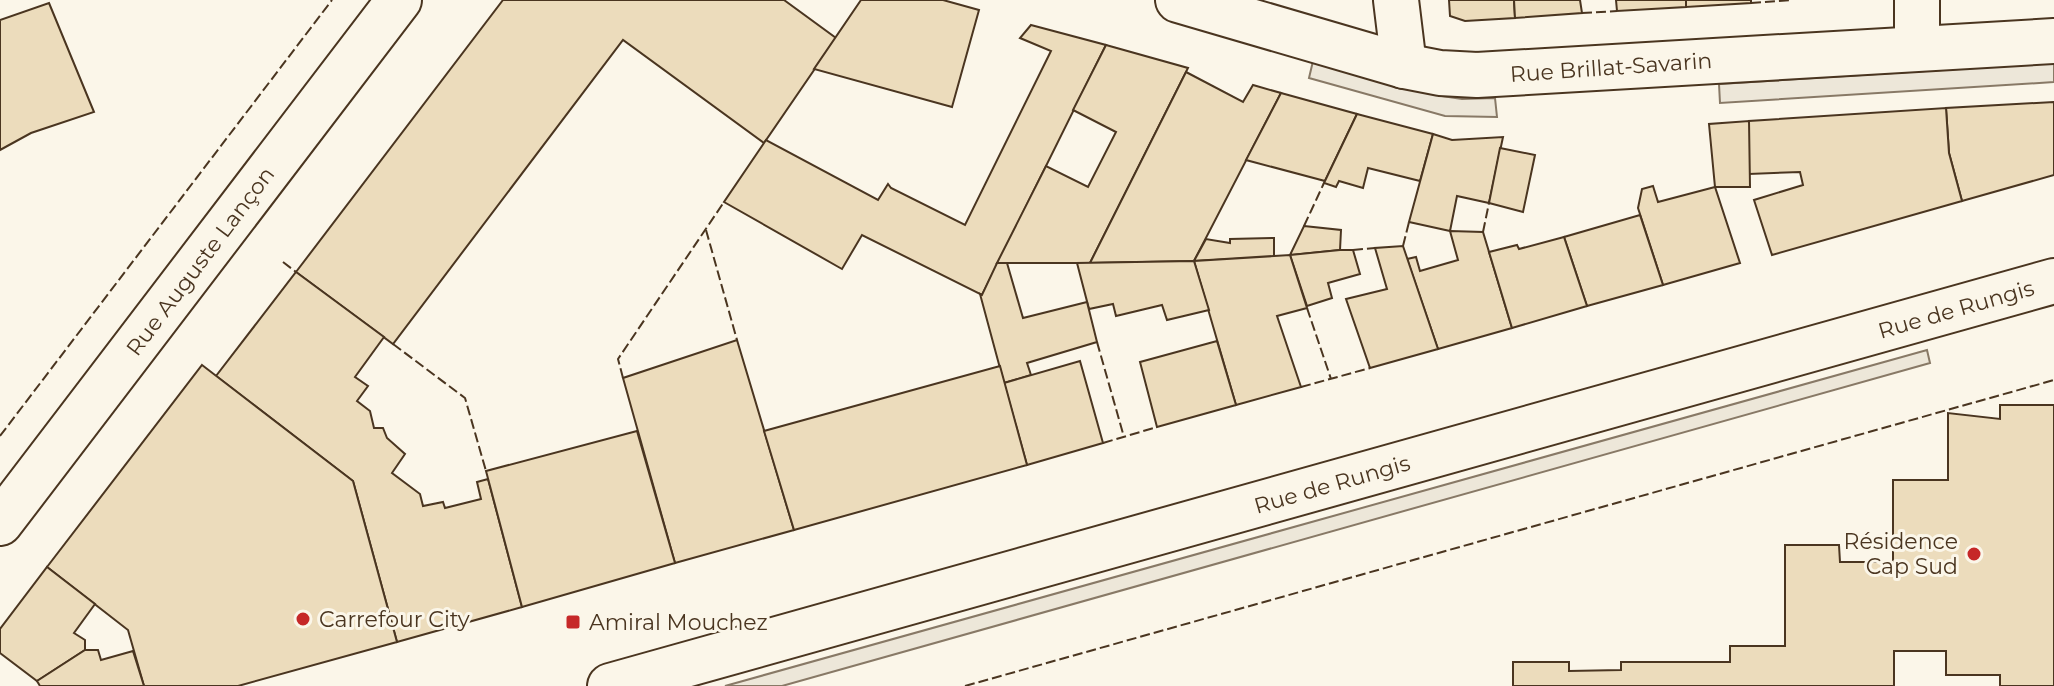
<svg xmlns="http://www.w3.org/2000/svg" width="2054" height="686" viewBox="0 0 2054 686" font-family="Montserrat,sans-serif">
<rect width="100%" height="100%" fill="#fbf6e9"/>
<g fill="#ede7d9" stroke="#887966" stroke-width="2">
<polygon points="1313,61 1442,96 1462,99 1495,98 1497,117 1445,116 1309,78"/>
<polygon points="2054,63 2054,82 1720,103 1719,84"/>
<polygon points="1927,350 1930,363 782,686 725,686"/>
</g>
<g fill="#ecdcbc" stroke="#4a3520" stroke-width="2">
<polygon points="503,0 784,0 836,38 764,143 623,40 393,344 296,272"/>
<polygon points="861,0 943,0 979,10 952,107 814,69"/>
<polygon points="1449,0 1514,0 1515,18 1465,21 1450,16"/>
<polygon points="1514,0 1580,0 1582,13 1515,18"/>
<polygon points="1616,0 1686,0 1686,7 1617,11"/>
<polygon points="1686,0 1751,0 1751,3 1686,7"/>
<polygon points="49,3 94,112 31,133 0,150 0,20"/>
<polygon points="1031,25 1106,45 982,295 862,235 842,269 724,202 766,140 878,200 888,184 891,188 965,225 1051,51 1020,38"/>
<polygon points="1106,45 1188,68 1090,263 997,263 1046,166 1088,187 1116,132 1073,110"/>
<polygon points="1186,72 1243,102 1253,85 1281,93 1194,261 1090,263"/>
<polygon points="1281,93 1357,114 1325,181 1246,160"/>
<polygon points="2054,102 2054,175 1962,201 1949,153 1946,108"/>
<polygon points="1946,108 1949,153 1962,201 1772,255 1754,200 1803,185 1800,172 1749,174 1749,121"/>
<polygon points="1357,114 1433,134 1420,181 1368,168 1363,188 1339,181 1336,187 1324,183"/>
<polygon points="1749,121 1750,187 1715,187 1709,124"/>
<polygon points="1433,134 1452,140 1503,137 1489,203 1457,196 1450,231 1409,222"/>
<polygon points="1500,148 1535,155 1523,212 1489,203"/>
<polygon points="1653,186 1658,202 1715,187 1740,263 1663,285 1638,208 1642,189"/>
<polygon points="1640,215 1663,285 1587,306 1564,237"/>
<polygon points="1304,226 1341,230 1340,250 1290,255"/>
<polygon points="1450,231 1483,232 1512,328 1438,349 1407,259 1416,257 1420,271 1458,260"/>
<polygon points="1564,237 1587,306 1512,328 1489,252 1517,245 1519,249"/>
<polygon points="1274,238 1274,257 1194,261 1206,239 1230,243 1230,239"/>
<polygon points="1403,246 1438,349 1370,368 1346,299 1387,289 1375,248"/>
<polygon points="1340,250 1353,250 1360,274 1328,283 1332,298 1307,306 1290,255"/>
<polygon points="1290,255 1307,308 1277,316 1301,387 1236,405 1194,261"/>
<polygon points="1194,261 1209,310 1167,320 1162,305 1116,316 1113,304 1089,309 1077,263"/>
<polygon points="997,263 1007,263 1023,318 1087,302 1097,342 1027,363 1031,375 1004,383 980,294 982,295"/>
<polygon points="296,272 384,337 355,377 368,386 357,401 370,411 374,428 383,428 387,438 405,454 392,473 420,494 423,506 443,502 445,508 481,499 477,482 488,479 522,607 397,642 353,481 216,376"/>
<polygon points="737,340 794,530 675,563 623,378"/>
<polygon points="1217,341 1236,405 1157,427 1140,362"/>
<polygon points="1080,361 1103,443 1027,465 1004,383"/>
<polygon points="202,365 353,481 397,642 238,686 144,686 128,630 47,567"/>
<polygon points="1000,366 1027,465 794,530 764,431"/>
<polygon points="2000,405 2054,405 2054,686 2000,686 2000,675 1946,675 1946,651 1894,651 1894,686 1513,686 1513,662 1569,662 1569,671 1621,670 1621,662 1730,662 1730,646 1785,646 1785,545 1839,545 1840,562 1893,562 1893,480 1948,480 1948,413 2000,419"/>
<polygon points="637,431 675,563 522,607 486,471"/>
<polygon points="47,567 95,604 74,633 85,640 85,650 37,681 0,653 0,629"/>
<polygon points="85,650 98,650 101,660 133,651 144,686 40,686 37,681"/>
</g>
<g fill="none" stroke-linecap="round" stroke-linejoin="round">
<defs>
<g id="minor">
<polyline points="1178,0 1404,66 1440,73 1477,75 2054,41"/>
<polyline points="1396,0 1404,66"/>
<polyline points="1917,0 1917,48"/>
<polyline points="0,523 399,0"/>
<polyline points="610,686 2054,281"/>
</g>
</defs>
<use href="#minor" stroke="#4a3520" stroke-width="48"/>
<use href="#minor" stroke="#fbf6e9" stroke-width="44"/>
<g stroke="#4a3520" stroke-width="2" stroke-dasharray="10 4" stroke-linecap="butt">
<polyline points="1751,3 1792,0"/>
<polyline points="1582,13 1617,11"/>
<polyline points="1304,226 1324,183"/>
<polyline points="706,230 737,340"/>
<polyline points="1483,232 1489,203"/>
<polyline points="1403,246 1409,222"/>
<polyline points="1353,250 1375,248"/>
<polyline points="283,262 296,272"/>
<polyline points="1307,308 1331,379"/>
<polyline points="1097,342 1124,437"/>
<polyline points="393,344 465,398 486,471"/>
<polyline points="623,378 618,359 724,202"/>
<polyline points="1301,387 1370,368"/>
<polyline points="0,436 332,0"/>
<polyline points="1103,443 1157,427"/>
<polyline points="965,686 2054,380"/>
</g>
</g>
<g fill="#c62828" stroke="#fbf6e9" stroke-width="3">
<circle cx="1974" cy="554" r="8"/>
<circle cx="303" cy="619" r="8"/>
<rect x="565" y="614" width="16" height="16" rx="4"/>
</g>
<g text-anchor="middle" stroke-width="6" stroke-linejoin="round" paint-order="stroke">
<g font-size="22" fill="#4a3520" stroke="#fbf6e9">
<text transform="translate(1611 67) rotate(-4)" y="8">Rue Brillat-Savarin</text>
<text transform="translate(200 261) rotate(-53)" y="8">Rue Auguste Lançon</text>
<text transform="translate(1956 309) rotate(-16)" y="8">Rue de Rungis</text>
<text transform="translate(1332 484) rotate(-16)" y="8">Rue de Rungis</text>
</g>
<g font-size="22" fill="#4a3520" stroke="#fbf6e9" text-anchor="start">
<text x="1958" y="549" text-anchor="end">Résidence<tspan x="1958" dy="25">Cap Sud</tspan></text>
<text x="319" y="627">Carrefour City</text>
<text x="589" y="630">Amiral Mouchez</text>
</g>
</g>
</svg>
